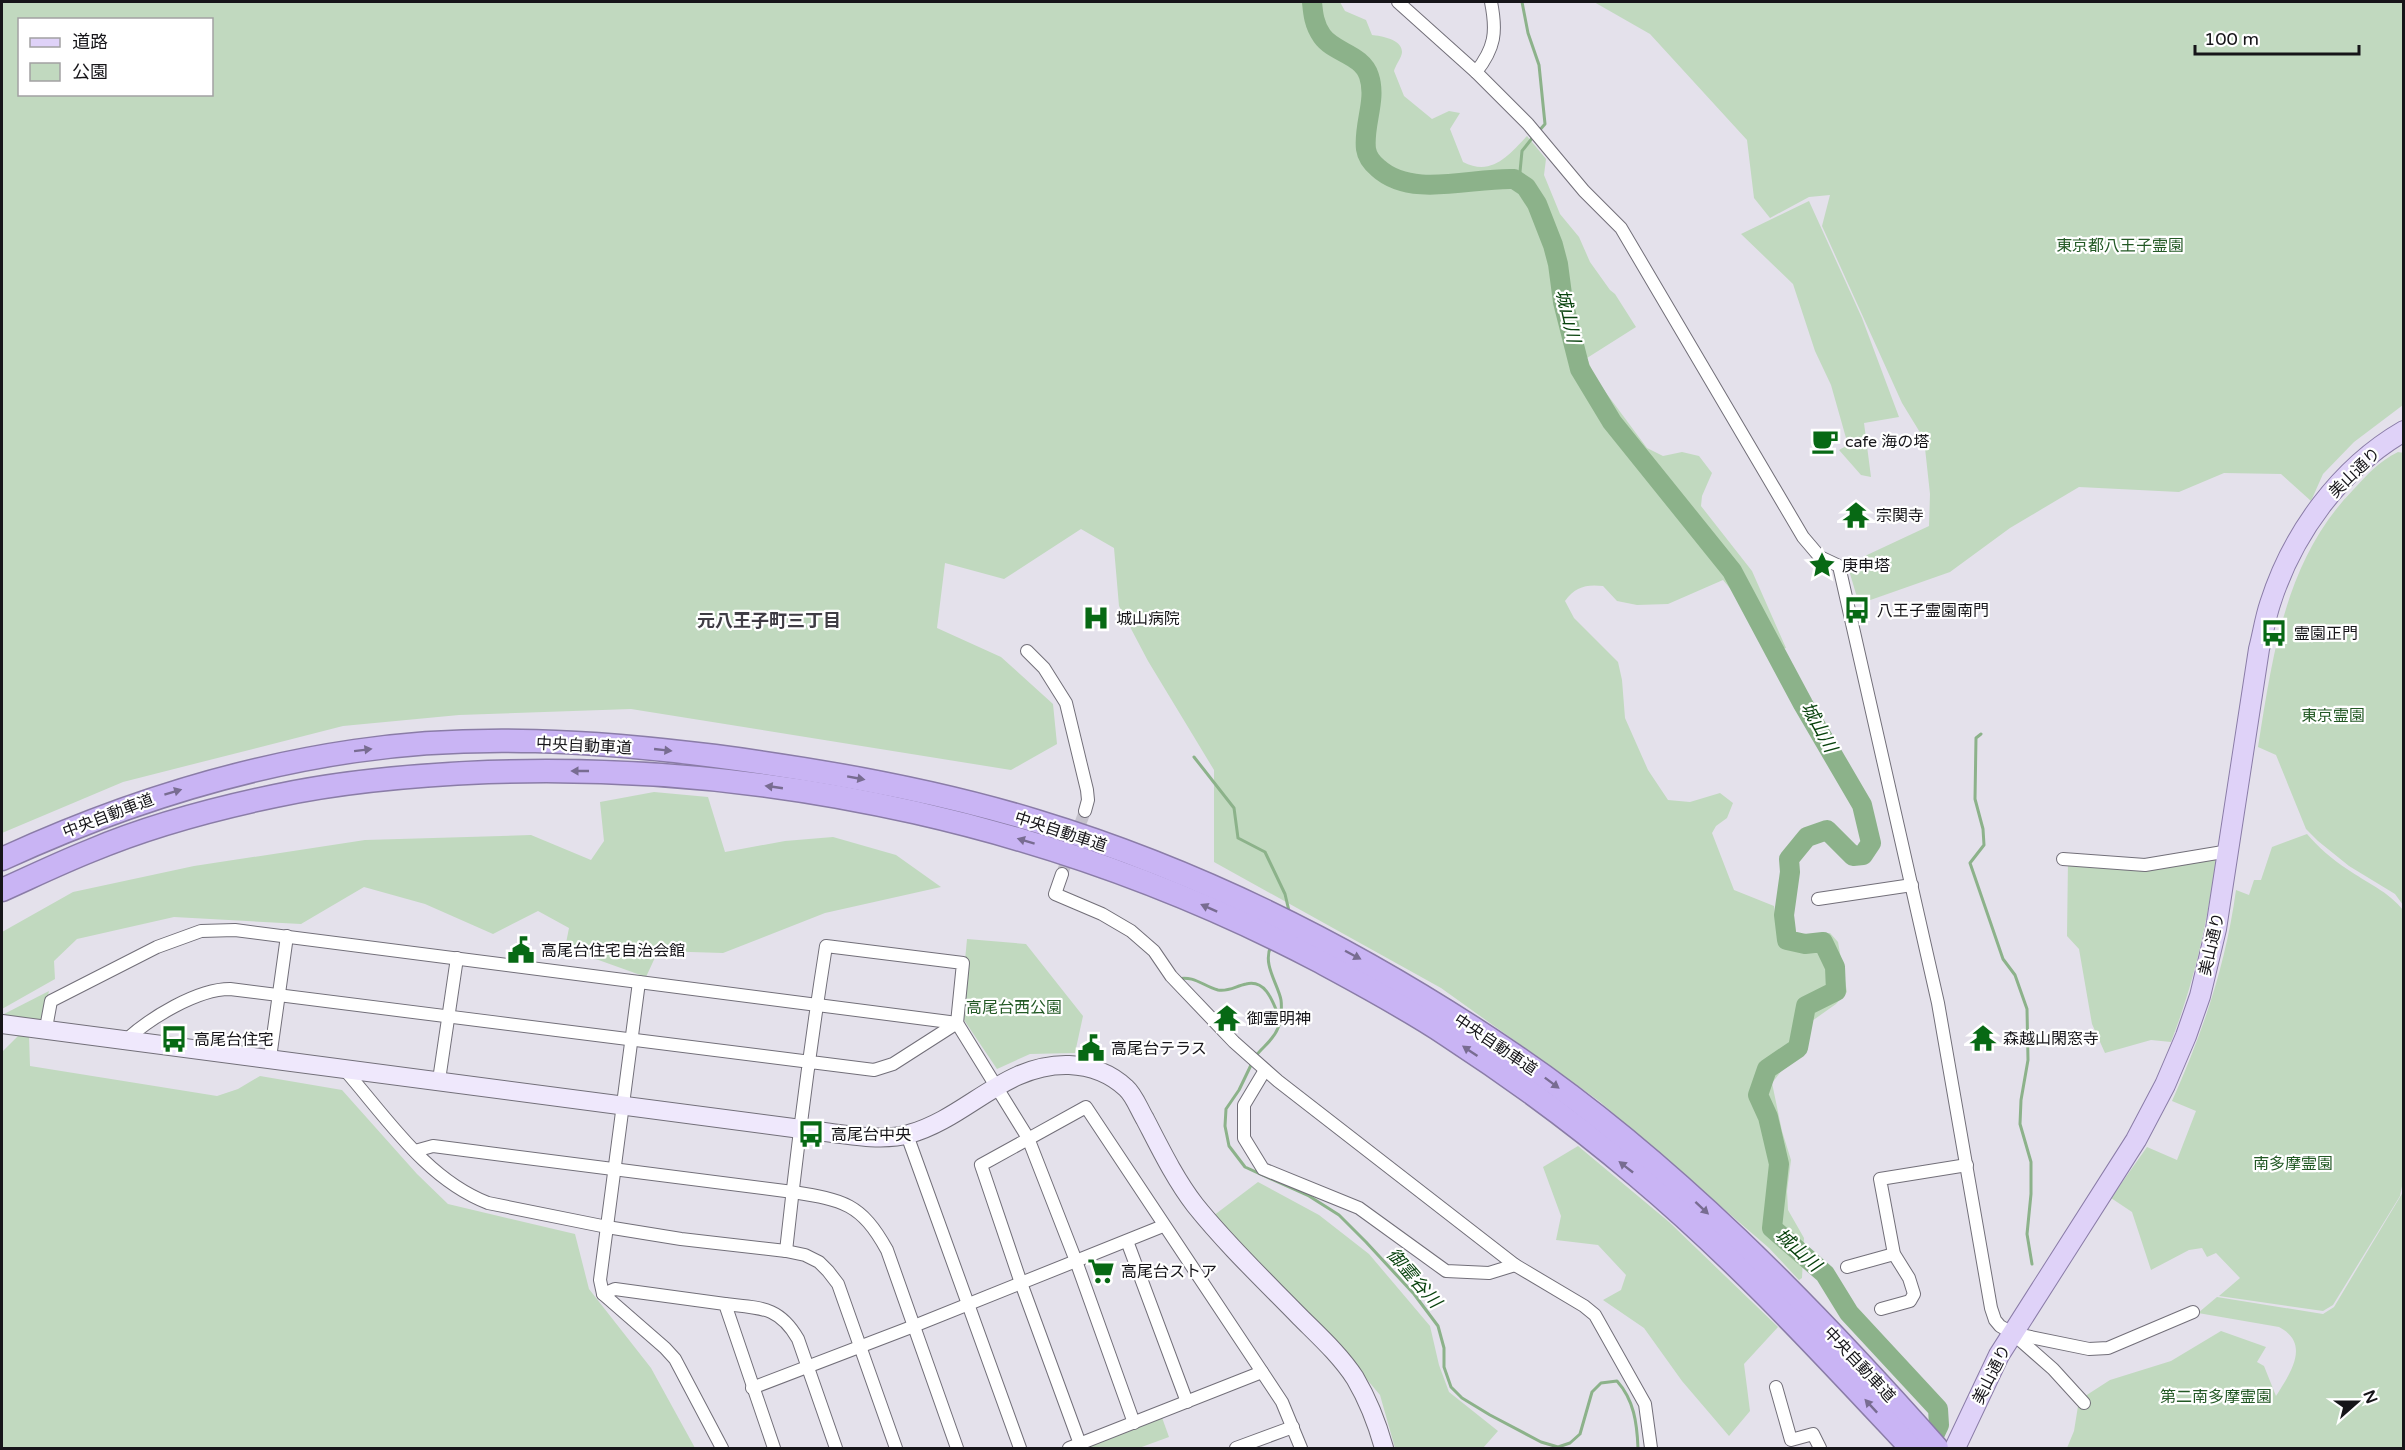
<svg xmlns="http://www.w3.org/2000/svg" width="2405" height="1450" viewBox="0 0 2405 1450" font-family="'Varela Round','Noto Sans JP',sans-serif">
<rect width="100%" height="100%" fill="#e4e1eb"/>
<g fill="#c1d9bf" fill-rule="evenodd">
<path d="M2,2H1340L1345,11L1366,20L1372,35C1381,36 1402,39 1402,52C1402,57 1395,66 1394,71L1404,96L1432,119L1449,111L1460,113L1450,129L1463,162C1492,177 1509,155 1527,136L1546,159L1544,175L1560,214L1579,237L1590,262L1610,290L1615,294L1636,327L1587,358L1595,378L1647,448L1663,456L1682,452L1699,456L1712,473L1702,496L1701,506L1752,571L1786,648L1781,649L1723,580L1668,604L1637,605L1617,601L1603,586C1586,584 1575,587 1565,601L1574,618L1618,662L1622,680L1625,718L1648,770L1668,800L1690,802L1720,793L1733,803L1727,818L1716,826L1712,833L1734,890L1774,906L1777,932L1802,939L1830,933L1838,942L1847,992L1836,1004L1812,1021L1806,1039L1772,1083L1782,1131L1791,1160L1787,1191L1788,1210L1804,1238L1802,1278L1799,1280L1769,1248L1599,1101L1441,988L1214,862V770L1148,661L1119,606L1114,548L1081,529L1004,579L945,563L937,628L1001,657L1053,704L1057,744L1011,770L631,709L459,715L343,726L123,782L2,833ZM20,20H212V94H20Z"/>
<polygon points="1594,2 2403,2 2403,405 2354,442 2323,474 2311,501 2281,474 2224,473 2179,492 2079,487 2010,528 1950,572 1859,604 1848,567 1867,555 1929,526 1930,494 1924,439 1902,403 1822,226 1830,195 1809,197 1770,218 1754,198 1747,140 1650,34"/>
<polygon points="1809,201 1862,318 1899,417 1864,423 1871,477 1861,475 1839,450 1848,445 1831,385 1815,351 1793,284 1741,234"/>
<path d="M2398,452L2404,453L2403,905L2395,894L2349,866L2318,841L2306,829L2276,755L2258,747C2273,654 2285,560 2353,490C2368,474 2378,462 2398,452Z"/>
<polygon points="654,792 708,797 725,852 785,841 833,837 896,855 941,887 825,913 723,953 658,951 646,977 565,948 569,928 538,911 493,934 425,904 364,887 301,924 174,917 77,939 54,961 55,979 2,1009 2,932 73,892 194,866 365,840 531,835 591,860 604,841 600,802"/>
<path d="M2307,834C2318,847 2332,859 2347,869C2367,883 2388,891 2404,911L2403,1181L2400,1196L2333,1305L2323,1311L2219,1296L2240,1278L2216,1253L2207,1257L2202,1248L2189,1250L2151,1270L2132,1212L2111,1198L2147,1147L2177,1160L2196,1111L2172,1101C2203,1032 2226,964 2236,890L2249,895L2254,880H2261L2272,847Z"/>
<path d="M2217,854C2207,923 2196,977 2171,1042L2151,1040L2105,1053L2092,1024L2079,949L2067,936L2068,859L2145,865Z"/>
<polygon points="967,939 1026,944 1083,1016 1075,1053 1030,1054 997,1069 960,1014"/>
<polygon points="49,991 42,1018 36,1021 5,1016 4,1014"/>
<polygon points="19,1035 29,1036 30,1066 217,1096 238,1089 260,1076 342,1090 417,1174 448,1204 575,1234 589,1289 651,1368 695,1448 2,1448 2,1052"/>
<polygon points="1578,1146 1669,1222 1778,1327 1744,1364 1750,1411 1729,1436 1682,1381 1644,1328 1603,1300 1621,1290 1626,1275 1598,1245 1556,1240 1561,1216 1543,1167"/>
<polygon points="1258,1182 1319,1215 1369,1254 1430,1326 1439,1365 1449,1392 1498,1431 1483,1448 1395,1448 1380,1395 1326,1331 1213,1216"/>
<path d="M2403,1192V1448H2067L2074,1431L2079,1400L2110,1380L2171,1361L2221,1331L2266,1347L2257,1362L2264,1366L2276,1396C2289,1375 2312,1344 2279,1327L2198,1313L2217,1297L2323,1314L2334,1307Z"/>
<polygon points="1160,1412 1169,1437 1139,1448 1069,1448"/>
</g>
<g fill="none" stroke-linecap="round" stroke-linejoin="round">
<g stroke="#8cb28a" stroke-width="3">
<polyline points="1522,2 1528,33 1539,65 1545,124 1538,132"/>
<polyline points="1519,182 1522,151 1533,137"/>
<polyline points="1981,734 1976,738 1975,799 1983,829 1984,845 1970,863 2003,959 2015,975 2027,1009 2028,1060 2021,1100 2020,1124 2031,1162 2031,1194 2027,1234 2032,1264"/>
<polyline points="1194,757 1234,808 1238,838 1265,852 1285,894 1289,911"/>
<path d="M1177,979C1194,975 1203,986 1218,990C1228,992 1236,986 1246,984C1266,979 1273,1002 1279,1017"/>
<path d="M1255,1057C1262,1047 1273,1041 1278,1028C1281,1022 1282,1007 1281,1000C1278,984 1262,964 1271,946"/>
<path d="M1252,1063L1239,1090L1226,1109L1225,1126L1229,1146L1245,1167L1309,1196L1339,1215L1366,1242L1414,1294L1438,1326L1444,1348V1367L1451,1387L1462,1398L1490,1415L1541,1442L1558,1447L1570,1443L1580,1434L1592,1392L1601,1383L1617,1381C1634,1400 1637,1423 1638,1448"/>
<polyline points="1938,1415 1946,1410"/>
</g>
<path stroke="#8cb28a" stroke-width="20" d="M1312,2C1313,13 1314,25 1322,36C1334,53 1362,54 1369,76C1377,100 1363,125 1366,149C1367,156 1372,163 1378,168C1412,199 1473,177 1514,179L1526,187L1537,204L1553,245L1558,264L1563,302L1580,369L1612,422L1732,571L1803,704L1862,805L1871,843L1863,855L1853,856L1827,830L1807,837L1789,859L1790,872L1784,915L1787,940L1805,944L1823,942L1835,967L1836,991L1806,1006L1798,1048L1767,1069L1758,1095L1768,1117L1779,1164L1772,1228L1825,1274L1849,1313L1938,1409L1939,1425L1928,1448"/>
<polyline stroke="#c5c2cc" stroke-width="12" stroke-dasharray="12 6" stroke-linecap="butt" points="1062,874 1085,811"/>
<defs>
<g id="street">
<polyline points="1398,2 1476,72 1528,124 1584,191 1621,228 1803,537 1820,557 1839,566 1938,1003 1991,1308 1995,1320 2000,1326 2012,1333 2053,1369 2084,1403"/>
<path d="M1476,72C1495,48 1497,32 1491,2"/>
<polyline points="1027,651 1044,668 1066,703 1087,790 1088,800 1085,811"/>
<polyline points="2063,859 2145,865 2229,851"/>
<polyline points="1062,874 1055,894 1102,914 1131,931 1154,951 1171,976 1234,1042 1278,1081 1515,1265 1584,1306 1595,1315 1645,1404 1651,1448"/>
<polyline points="1818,899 1912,885"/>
<polyline points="639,982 600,1280 603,1294 665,1348 675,1359 722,1448"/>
<polyline points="46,1028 51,1001 157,947 201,931 235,930 957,1023 1028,1138 1076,1261 1134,1423"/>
<path d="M126,1040C150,1018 197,989 230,989L874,1070L893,1064L957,1023L963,963L826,946C810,1047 797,1149 786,1251"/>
<polyline points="270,1058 287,936"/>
<path d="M344,1069C387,1118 426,1179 488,1203L607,1227L681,1239L786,1251L805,1255L819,1262L828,1271L838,1284L896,1448"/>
<polyline points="1265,1070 1244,1105 1244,1138 1263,1169 1359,1208 1446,1271 1489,1273 1515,1265"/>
<polyline points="439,1080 457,958"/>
<polyline points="907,1135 1020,1448"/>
<path d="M415,1151L433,1146L793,1192C843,1200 861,1203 887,1250L957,1448"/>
<polyline points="1127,1241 1187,1402"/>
<polyline points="1847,1267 1894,1254"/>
<polyline points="603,1294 615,1289 725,1304 774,1448"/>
<path d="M725,1304C760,1308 779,1306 798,1339L836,1448"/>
<polyline points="1881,1309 1910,1301 1914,1294 1909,1278 1894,1254 1880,1179 1967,1165"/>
<polyline points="2016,1334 2089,1349 2108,1348 2193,1312"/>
<polyline points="1776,1387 1791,1440 1813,1434 1820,1448"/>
<polyline points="752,1388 914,1326 1163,1226"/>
<polyline points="1080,1444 1021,1283 981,1165 1086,1107 1282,1402 1301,1448"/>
<polyline points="1069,1448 1262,1372"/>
<polyline points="1236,1448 1293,1427"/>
</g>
<path id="secondary" d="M2,1024L801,1129C833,1132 879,1143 909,1134C967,1118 1005,1063 1069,1065C1090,1066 1110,1073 1126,1088C1134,1095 1139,1109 1145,1119C1160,1148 1175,1179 1195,1205C1227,1245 1265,1281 1300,1317C1319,1336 1340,1355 1355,1378C1368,1400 1377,1423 1384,1448"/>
<path id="primary" d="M1955,1448L1999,1355L2136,1140L2165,1085L2186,1036L2200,996L2216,929L2259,649C2263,634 2265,619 2270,604C2292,534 2340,468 2404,431"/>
<g id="highway">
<path d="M2,859C115,807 232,769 355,751C474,733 597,741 715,756C822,770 932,789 1036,821C1207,873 1367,955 1514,1055C1670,1161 1813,1308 1937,1448"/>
<path d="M2,890C31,877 60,863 90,851C149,826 213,809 275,796C344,781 417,775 488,772C775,762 1063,827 1317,960C1361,984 1405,1007 1447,1035C1513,1078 1577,1125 1637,1176C1736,1259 1823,1354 1911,1448"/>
</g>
</defs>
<use href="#street" stroke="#726f79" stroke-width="14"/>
<use href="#secondary" stroke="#726f79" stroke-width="20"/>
<use href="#primary" stroke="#8a7ca7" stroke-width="22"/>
<use href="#highway" stroke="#8a7ca7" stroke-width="25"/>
<use href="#street" stroke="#fff" stroke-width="12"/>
<use href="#secondary" stroke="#efe8fc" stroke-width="18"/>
<use href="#primary" stroke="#dfd2f8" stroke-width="20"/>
<use href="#highway" stroke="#c9b4f4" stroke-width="22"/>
</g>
<defs><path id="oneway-solid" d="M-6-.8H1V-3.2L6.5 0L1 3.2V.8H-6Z" transform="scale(1.5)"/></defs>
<g fill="#786c91">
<use href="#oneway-solid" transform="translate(363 750) rotate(-7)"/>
<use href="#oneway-solid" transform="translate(663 750) rotate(6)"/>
<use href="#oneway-solid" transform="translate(580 771) rotate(-180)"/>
<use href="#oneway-solid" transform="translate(856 778) rotate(10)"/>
<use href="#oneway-solid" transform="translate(774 787) rotate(-172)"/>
<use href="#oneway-solid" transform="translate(173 792) rotate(-17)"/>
<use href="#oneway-solid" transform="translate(1026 841) rotate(-163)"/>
<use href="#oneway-solid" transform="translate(1209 908) rotate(-156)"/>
<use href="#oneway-solid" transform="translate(1353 955) rotate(28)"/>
<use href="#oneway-solid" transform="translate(1470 1051) rotate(-146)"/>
<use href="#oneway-solid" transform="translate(1552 1083) rotate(37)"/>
<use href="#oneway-solid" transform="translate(1626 1167) rotate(-142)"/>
<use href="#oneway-solid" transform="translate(1702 1208) rotate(43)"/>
<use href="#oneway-solid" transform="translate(1871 1406) rotate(-133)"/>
</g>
<defs>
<symbol id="cafe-bare" viewBox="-9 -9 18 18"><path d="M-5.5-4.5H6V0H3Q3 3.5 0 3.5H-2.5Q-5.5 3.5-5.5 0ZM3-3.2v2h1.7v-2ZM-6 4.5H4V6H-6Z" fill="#076914" stroke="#fff" stroke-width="2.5" paint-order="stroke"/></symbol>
<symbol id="temple-bare" viewBox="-9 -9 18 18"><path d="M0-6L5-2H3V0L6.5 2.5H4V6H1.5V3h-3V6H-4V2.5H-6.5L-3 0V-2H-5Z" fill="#076914" stroke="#fff" stroke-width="2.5" paint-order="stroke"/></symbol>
<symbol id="sight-bare" viewBox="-9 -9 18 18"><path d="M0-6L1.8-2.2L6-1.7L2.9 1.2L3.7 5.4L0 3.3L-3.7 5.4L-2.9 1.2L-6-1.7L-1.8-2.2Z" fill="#076914" stroke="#fff" stroke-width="2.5" paint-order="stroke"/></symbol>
<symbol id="bus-bare" viewBox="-9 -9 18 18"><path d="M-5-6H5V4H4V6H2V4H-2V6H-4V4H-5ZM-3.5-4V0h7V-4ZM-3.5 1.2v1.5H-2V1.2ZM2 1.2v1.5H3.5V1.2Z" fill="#076914" stroke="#fff" stroke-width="2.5" paint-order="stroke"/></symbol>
<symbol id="hospital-bare" viewBox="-9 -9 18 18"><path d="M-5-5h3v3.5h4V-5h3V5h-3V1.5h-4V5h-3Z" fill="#076914" stroke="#fff" stroke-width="2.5" paint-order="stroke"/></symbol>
<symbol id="civic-bare" viewBox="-9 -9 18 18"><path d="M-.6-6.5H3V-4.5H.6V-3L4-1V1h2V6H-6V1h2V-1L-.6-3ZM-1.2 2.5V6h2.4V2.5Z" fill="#076914" stroke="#fff" stroke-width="2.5" paint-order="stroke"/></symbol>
<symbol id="supermarket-bare" viewBox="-9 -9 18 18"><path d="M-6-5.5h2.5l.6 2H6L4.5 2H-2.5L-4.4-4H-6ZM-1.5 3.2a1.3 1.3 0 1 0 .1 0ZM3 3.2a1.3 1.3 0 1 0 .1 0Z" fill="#076914" stroke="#fff" stroke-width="2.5" paint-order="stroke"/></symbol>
</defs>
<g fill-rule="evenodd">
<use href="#cafe-bare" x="1806" y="422" width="38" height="38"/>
<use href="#temple-bare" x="1837" y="496" width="38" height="38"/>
<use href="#sight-bare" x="1803" y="546" width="38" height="38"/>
<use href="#bus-bare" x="1838" y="591" width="38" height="38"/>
<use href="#hospital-bare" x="1077" y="599" width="38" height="38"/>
<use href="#bus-bare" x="2255" y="614" width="38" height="38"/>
<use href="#civic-bare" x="502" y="931" width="38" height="38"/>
<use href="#temple-bare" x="1208" y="999" width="38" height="38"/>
<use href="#temple-bare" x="1964" y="1019" width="38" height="38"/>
<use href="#bus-bare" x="155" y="1020" width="38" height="38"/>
<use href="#civic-bare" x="1072" y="1029" width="38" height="38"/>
<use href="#bus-bare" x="792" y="1115" width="38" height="38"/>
<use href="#supermarket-bare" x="1082" y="1252" width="38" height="38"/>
</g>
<g text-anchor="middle" stroke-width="4.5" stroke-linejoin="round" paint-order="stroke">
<g font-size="16" fill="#235925" stroke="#fff">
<text x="2120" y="251">東京都八王子霊園</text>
<text x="2333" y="721">東京霊園</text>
<text x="1014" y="1013">高尾台西公園</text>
<text x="2293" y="1169">南多摩霊園</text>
<text x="2216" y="1402">第二南多摩霊園</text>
</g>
<g font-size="16" fill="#161519" stroke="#fff" text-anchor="start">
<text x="1845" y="447">cafe 海の塔</text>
<text x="1876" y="521">宗関寺</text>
<text x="1842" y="571">庚申塔</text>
<text x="1877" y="616">八王子霊園南門</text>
<text x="1116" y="624">城山病院</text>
<text x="2294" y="639">霊園正門</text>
<text x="541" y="956">高尾台住宅自治会館</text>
<text x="1247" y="1024">御霊明神</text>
<text x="2003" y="1044">森越山閑窓寺</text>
<text x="194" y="1045">高尾台住宅</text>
<text x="1111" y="1054">高尾台テラス</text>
<text x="831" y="1140">高尾台中央</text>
<text x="1121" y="1277">高尾台ストア</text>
</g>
<g font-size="16" fill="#161519" stroke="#fff">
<text transform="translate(2354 472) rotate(-44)" y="6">美山通り</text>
<text transform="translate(584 745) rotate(3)" y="6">中央自動車道</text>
<text transform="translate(108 815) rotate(-21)" y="6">中央自動車道</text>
<text transform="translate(1061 831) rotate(18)" y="6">中央自動車道</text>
<text transform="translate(2211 944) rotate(-77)" y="6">美山通り</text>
<text transform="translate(1496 1044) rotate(34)" y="6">中央自動車道</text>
<text transform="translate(1860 1364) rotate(47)" y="6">中央自動車道</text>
<text transform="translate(1991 1374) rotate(-63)" y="6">美山通り</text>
</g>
<g font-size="18" font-style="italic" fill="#08420d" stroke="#fff">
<text transform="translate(1568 316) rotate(77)" y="6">城山川</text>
<text transform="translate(1819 727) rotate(61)" y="6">城山川</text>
<text transform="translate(1798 1250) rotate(42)" y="6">城山川</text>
<text transform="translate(1414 1278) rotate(49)" y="6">御霊谷川</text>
</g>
<g font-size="18" font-weight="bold" fill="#3f3c44" stroke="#fff">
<text x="769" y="627">元八王子町三丁目</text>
</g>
</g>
<rect width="2405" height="1450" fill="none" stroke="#161519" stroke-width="6"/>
<rect x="18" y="18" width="195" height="78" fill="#ffffff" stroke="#a2a1a3" stroke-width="1.5"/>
<rect x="30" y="38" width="30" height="9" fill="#dfd2f8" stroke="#a2a1a3" stroke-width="1.5"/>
<text x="72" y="48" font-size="18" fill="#161519">道路</text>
<rect x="30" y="63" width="30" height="18" fill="#c1d9bf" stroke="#a2a1a3" stroke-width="1.5"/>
<text x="72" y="78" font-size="18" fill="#161519">公園</text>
<g transform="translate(2357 1402) rotate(69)" stroke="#ffffff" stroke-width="4.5" paint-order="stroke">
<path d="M0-4.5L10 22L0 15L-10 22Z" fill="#161519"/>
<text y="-9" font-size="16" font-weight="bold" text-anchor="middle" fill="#161519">N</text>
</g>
<path d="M2195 45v9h164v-9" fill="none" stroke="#161519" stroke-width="3"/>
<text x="2204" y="45" font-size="18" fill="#161519" stroke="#ffffff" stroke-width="4.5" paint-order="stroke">100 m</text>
</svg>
